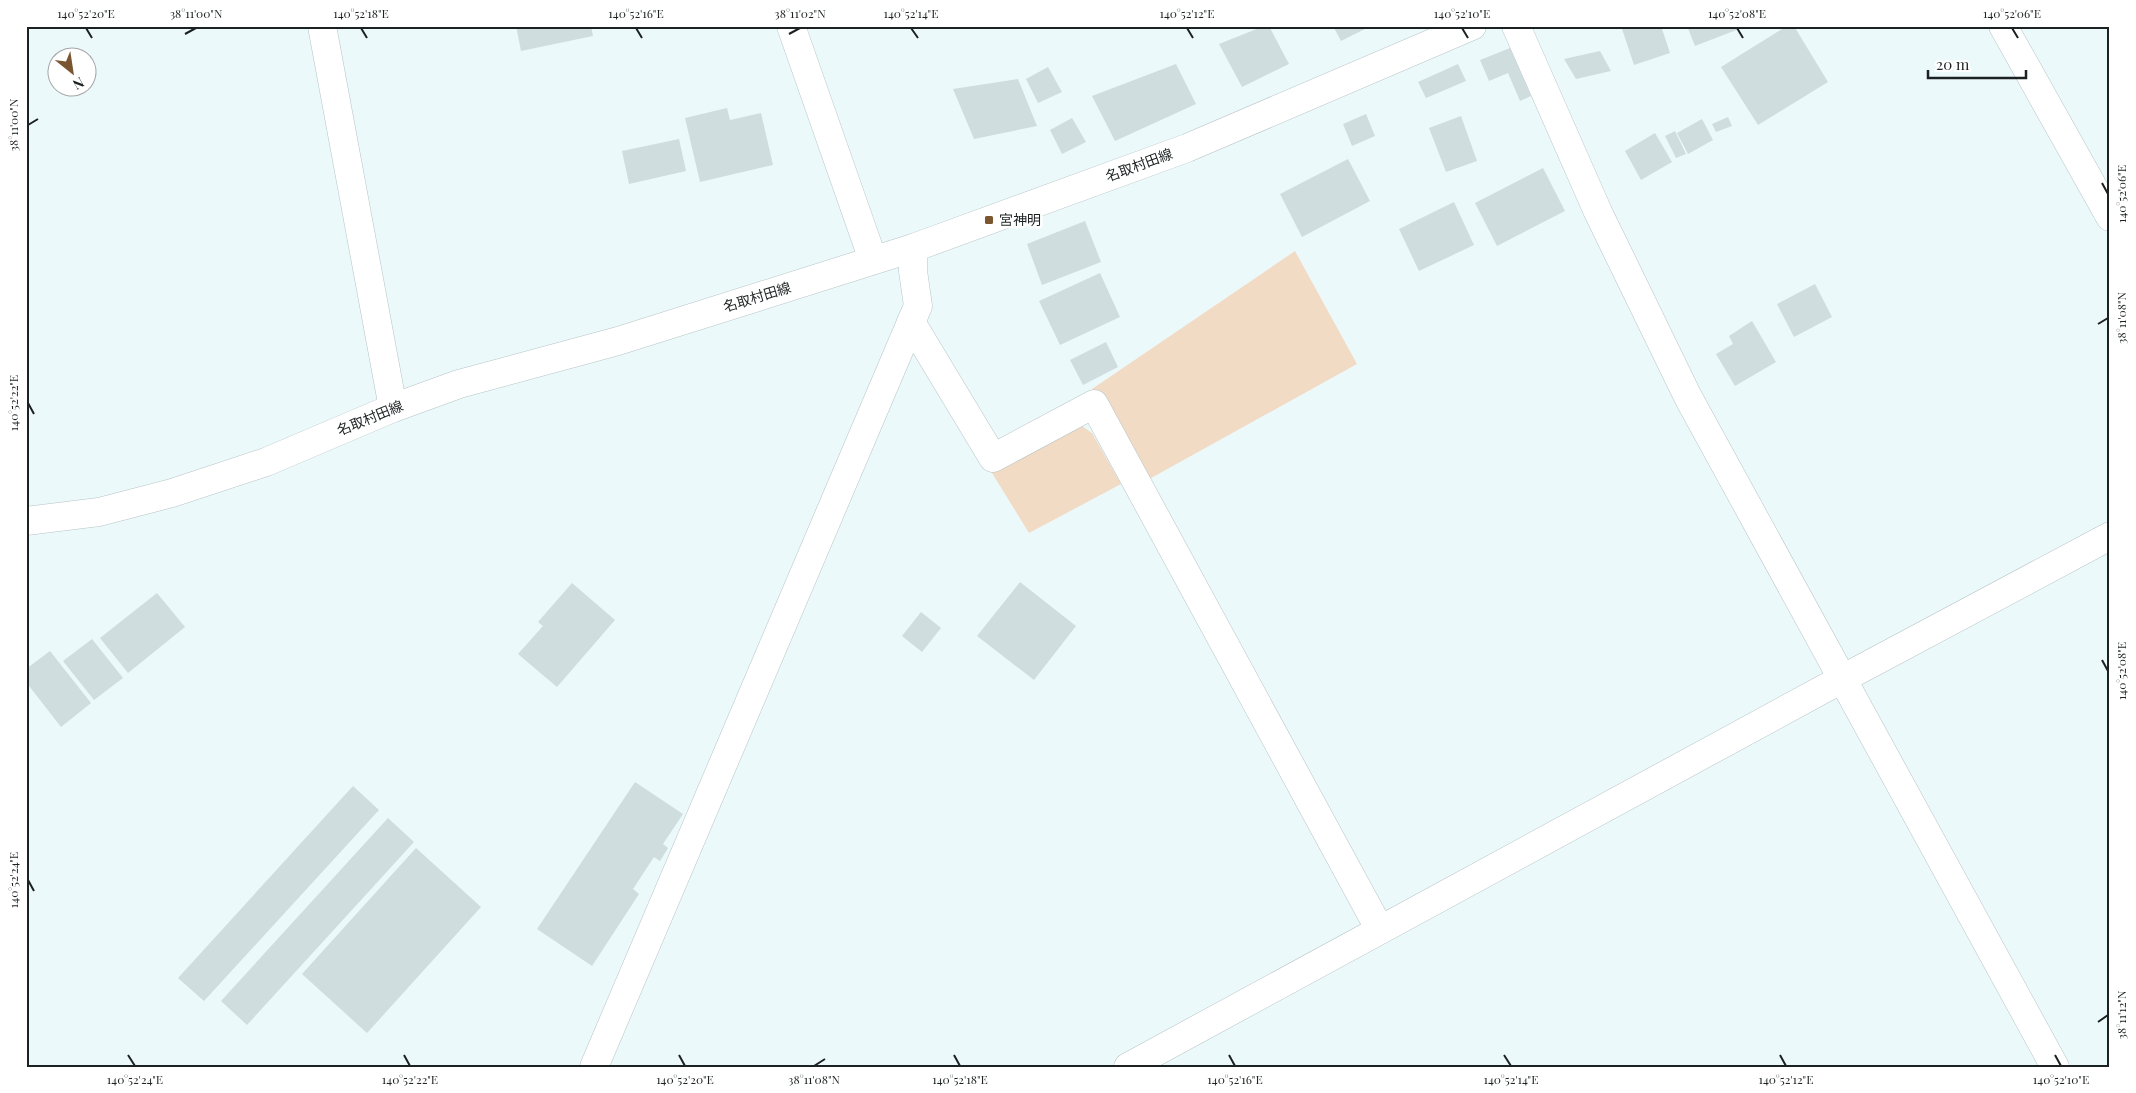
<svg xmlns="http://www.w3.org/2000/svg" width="2136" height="1093" viewBox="0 0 2136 1093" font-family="'Playfair Display','Noto Sans JP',serif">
<rect width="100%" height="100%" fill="#ecf9fb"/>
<g fill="#f2dbc5">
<polygon points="1295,251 1357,364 1144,482 1092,389"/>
<polygon points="1082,426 1092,433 1121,484 1029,533 984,460"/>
</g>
<g fill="#cfdddf">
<polygon points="516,26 591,26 593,36 521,51"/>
<polygon points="1264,26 1269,26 1289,64 1242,87 1219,44"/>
<polygon points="1333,26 1371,26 1341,41"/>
<polygon points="1630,26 1661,26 1670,53 1634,65 1622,29"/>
<polygon points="1687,26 1738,26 1739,29 1695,46"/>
<polygon points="1787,26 1794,26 1828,82 1758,125 1721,67"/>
<polygon points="1510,48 1531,96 1520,101 1508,73 1489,81 1480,60"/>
<polygon points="1600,51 1611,71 1576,79 1564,59"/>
<polygon points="1176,64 1196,104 1115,141 1092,96"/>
<polygon points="1458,64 1466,81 1426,98 1418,82"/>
<polygon points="1048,67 1062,92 1038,103 1026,79"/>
<polygon points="1018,79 1037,126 974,139 953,89"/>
<polygon points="727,108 730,120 761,113 773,165 700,182 685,118"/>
<polygon points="1366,114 1375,136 1352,146 1343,124"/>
<polygon points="1461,116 1477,161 1446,172 1429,128"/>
<polygon points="1728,117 1732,126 1716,132 1712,124"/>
<polygon points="1072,118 1086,142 1062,154 1050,130"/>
<polygon points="1702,119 1713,140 1688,154 1677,133"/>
<polygon points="1675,131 1686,154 1676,158 1665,136"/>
<polygon points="1655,133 1672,162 1641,180 1625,151"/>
<polygon points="679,139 686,171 629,184 622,151"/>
<polygon points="1348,159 1370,201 1302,237 1280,194"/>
<polygon points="1543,168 1565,211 1497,246 1475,203"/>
<polygon points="1454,202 1474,245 1419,271 1399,229"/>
<polygon points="1085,221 1101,262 1042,285 1027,244"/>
<polygon points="1100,273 1120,317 1060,345 1039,301"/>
<polygon points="1815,284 1832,317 1794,337 1777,304"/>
<polygon points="1752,321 1776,362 1735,386 1716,354 1733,344 1729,336"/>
<polygon points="1106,342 1118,367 1083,385 1070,360"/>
<polygon points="1020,582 1076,626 1034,680 977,636"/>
<polygon points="572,583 615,620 557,687 518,654 543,626 538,622"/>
<polygon points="157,593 185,627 128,673 100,638"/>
<polygon points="921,612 941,628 922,652 902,636"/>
<polygon points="92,639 123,678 94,700 63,661"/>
<polygon points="50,651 91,703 61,727 26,682 26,669"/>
<polygon points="635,782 683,814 663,844 668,848 660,861 654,857 633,889 639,894 592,966 537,929"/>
<polygon points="353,786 379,810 204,1001 178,978"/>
<polygon points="388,818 414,842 247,1025 221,1001"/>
<polygon points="416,848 481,907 367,1033 302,974"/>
</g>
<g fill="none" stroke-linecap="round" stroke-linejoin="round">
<defs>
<g id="minor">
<polyline points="322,26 393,408"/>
<polyline points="791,26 873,260"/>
<polyline points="1516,26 1598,212 1688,397 2055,1067"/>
<polyline points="2003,26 2110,217"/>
<polyline points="911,322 993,458 1094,404 1380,930"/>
<polyline points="594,1067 918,306 913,271 913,248"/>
<polyline points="1128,1067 1842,679 2110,536"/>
</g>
<polyline id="secondary" points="26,521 99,512 172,493 266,462 393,408 459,384 618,341 913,248 1187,148 1472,26"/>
</defs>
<use href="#minor" stroke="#b7c4c6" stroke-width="29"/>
<use href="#secondary" stroke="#b7c4c6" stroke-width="29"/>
<use href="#minor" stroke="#fff" stroke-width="28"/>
<use href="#secondary" stroke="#fff" stroke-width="28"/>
</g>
<path fill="none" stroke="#1c2121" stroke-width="2" d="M86,28L92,38M361,28L367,38M636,28L642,38M911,28L918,38M1187,28L1193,38M1462,28L1468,38M1737,28L1743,38M2012,28L2018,38M185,34L196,28M789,34L800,28M28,125L38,119M2102,183L2108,194M2098,324L2108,318M28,403L34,414M2102,660L2108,671M28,880L34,891M2098,1022L2108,1015M128,1055L135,1066M404,1055L410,1066M679,1055L685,1066M954,1055L960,1066M1229,1055L1235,1066M1504,1055L1511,1066M1780,1055L1786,1066M2055,1055L2061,1066M814,1066L825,1059"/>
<rect fill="#79562f" stroke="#fff" stroke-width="2" x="984" y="215" width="10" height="10" rx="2.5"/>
<g text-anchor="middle" stroke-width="5" stroke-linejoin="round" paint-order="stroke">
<g font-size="14" fill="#1c2121" stroke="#fff">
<text transform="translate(1139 165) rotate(-20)" y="5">名取村田線</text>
<text transform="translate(757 297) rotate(-17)" y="5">名取村田線</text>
<text transform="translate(370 418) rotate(-22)" y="5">名取村田線</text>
</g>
<g font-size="14" fill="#1c2121" stroke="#fff" text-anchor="start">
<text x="999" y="225">宮神明</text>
</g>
</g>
<rect width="2136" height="1093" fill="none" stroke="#ffffff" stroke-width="55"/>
<g transform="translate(72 72) rotate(150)"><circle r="24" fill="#ffffff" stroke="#a4a6a6"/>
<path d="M0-4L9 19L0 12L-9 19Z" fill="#79562f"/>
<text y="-8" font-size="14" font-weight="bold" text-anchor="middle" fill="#1c2121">N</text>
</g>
<path d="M1928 70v8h98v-8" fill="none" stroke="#1c2121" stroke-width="2.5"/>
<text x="1936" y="70" font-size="15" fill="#1c2121" stroke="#ffffff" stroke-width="4" paint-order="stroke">20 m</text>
<rect x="28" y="28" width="2080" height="1038" fill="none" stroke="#1c2121" stroke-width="2"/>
<g font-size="12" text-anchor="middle" fill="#1c2121">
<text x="86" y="18">140°52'20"E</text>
<text x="196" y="18">38°11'00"N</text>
<text x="361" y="18">140°52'18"E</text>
<text x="636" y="18">140°52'16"E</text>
<text x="800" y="18">38°11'02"N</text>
<text x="911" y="18">140°52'14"E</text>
<text x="1187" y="18">140°52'12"E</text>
<text x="1462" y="18">140°52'10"E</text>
<text x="1737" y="18">140°52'08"E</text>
<text x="2012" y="18">140°52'06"E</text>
<text transform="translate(14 125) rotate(-90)" y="4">38°11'00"N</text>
<text transform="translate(2122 194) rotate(-90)" y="4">140°52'06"E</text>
<text transform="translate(2122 318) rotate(-90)" y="4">38°11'08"N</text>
<text transform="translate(14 403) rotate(-90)" y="4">140°52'22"E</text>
<text transform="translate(2122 671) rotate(-90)" y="4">140°52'08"E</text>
<text transform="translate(14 880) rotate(-90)" y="4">140°52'24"E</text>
<text transform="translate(2122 1015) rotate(-90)" y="4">38°11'12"N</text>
<text x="135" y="1084">140°52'24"E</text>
<text x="410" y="1084">140°52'22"E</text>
<text x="685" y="1084">140°52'20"E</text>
<text x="814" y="1084">38°11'08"N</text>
<text x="960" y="1084">140°52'18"E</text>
<text x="1235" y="1084">140°52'16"E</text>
<text x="1511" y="1084">140°52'14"E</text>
<text x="1786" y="1084">140°52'12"E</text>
<text x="2061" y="1084">140°52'10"E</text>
</g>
</svg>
